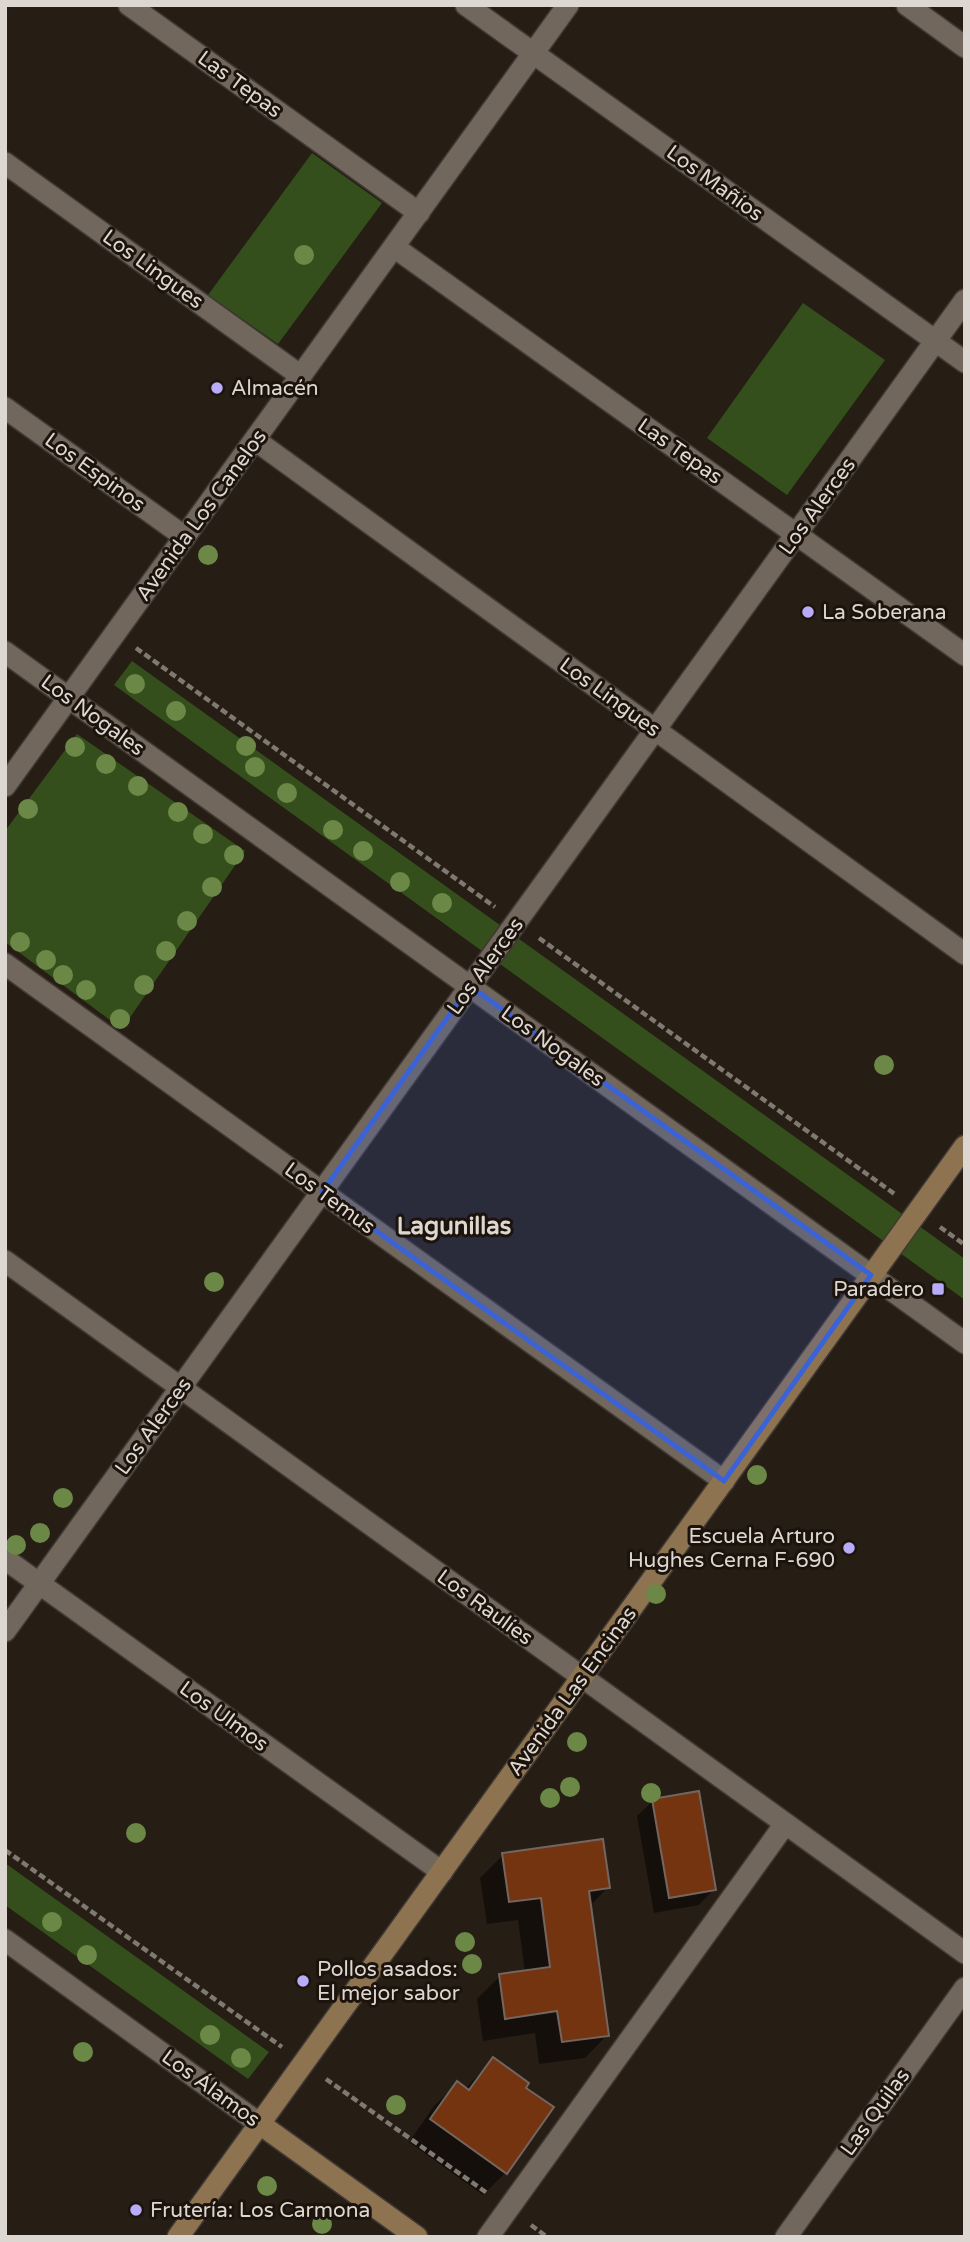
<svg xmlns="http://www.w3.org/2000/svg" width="970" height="2242" viewBox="0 0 970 2242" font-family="'Varela Round',sans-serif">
<rect width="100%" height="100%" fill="#261d15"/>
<g fill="#344f1c">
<polygon points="312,153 382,203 278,344 208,295"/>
<polygon points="803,303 885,360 787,495 707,438"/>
<polygon points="132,661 965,1259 965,1300 114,685"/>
<polygon points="77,734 245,851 122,1029 5,942 5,831"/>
<polygon points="5,1863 269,2052 248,2079 5,1905"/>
</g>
<g fill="#0007">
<polygon points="653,1801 714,1889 699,1905 654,1913 637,1816"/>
<polygon points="503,1855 608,1887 590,1906 607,2035 585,2058 539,2064 535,2033 483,2041 477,1999 500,1976 525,1972 518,1920 487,1924 480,1878"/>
<polygon points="493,2059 506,2172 483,2195 409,2142 434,2106 457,2084 465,2089"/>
</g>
<g fill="#743410" stroke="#73655f" stroke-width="2">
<polygon points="699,1791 716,1890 669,1898 652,1799"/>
<polygon points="603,1839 610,1888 589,1891 609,2036 562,2042 557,2011 505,2019 499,1974 550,1967 541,1898 509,1902 502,1853"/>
<polygon points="493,2057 529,2083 526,2088 554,2107 507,2174 430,2119 457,2081 469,2090"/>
</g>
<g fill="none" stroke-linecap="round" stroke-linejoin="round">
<defs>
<g id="street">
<polyline points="129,5 419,213"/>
<polyline points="466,5 965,362"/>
<polyline points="907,5 965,47"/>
<polyline points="5,163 301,376"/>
<polyline points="394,247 965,655"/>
<polyline points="5,408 185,537"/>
<polyline points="255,440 965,954"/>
<polyline points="5,652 965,1343"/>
<polyline points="5,786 568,5"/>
<polyline points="5,964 724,1481"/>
<polyline points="5,1261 965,1953"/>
<polyline points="5,1559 442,1872"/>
<polyline points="5,1631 965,300"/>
<polyline points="5,1940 260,2124"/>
<polyline points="488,2237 785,1824"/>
<polyline points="786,2237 965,1988"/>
</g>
<g id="secondary">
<polyline points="260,2124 417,2237"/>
<polyline points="178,2237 965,1146"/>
</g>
</defs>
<use href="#street" stroke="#403934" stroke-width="24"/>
<use href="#secondary" stroke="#403934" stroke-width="24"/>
<g stroke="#807972" stroke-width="4.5" stroke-dasharray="7 3.5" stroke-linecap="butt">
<polyline points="136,648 495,907"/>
<polyline points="539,938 896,1195"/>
<polyline points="940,1227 965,1245"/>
<polyline points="5,1850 282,2047"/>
<polyline points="326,2079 487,2193"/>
<polyline points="531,2225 547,2237"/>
</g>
<use href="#street" stroke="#72675d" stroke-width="21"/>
<use href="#secondary" stroke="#8e7351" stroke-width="21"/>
</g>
<g fill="#6b8847">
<circle cx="304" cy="255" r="10"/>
<circle cx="208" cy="555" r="10"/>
<circle cx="135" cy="684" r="10"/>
<circle cx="176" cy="711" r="10"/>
<circle cx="246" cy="746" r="10"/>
<circle cx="75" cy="747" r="10"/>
<circle cx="106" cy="764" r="10"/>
<circle cx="255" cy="767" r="10"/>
<circle cx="138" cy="786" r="10"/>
<circle cx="287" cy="793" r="10"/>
<circle cx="28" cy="809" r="10"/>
<circle cx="178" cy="812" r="10"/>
<circle cx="333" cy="830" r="10"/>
<circle cx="203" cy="834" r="10"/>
<circle cx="363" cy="851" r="10"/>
<circle cx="234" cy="855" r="10"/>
<circle cx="400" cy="882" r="10"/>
<circle cx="212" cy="887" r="10"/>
<circle cx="442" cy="903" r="10"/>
<circle cx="187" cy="921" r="10"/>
<circle cx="20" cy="942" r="10"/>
<circle cx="166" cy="951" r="10"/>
<circle cx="46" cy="960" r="10"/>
<circle cx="63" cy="975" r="10"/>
<circle cx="144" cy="985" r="10"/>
<circle cx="86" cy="990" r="10"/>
<circle cx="120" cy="1019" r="10"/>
<circle cx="884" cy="1065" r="10"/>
<circle cx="214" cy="1282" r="10"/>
<circle cx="757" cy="1475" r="10"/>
<circle cx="63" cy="1498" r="10"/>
<circle cx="40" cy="1533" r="10"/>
<circle cx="16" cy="1545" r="10"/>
<circle cx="656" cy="1594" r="10"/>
<circle cx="577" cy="1742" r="10"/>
<circle cx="570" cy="1787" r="10"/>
<circle cx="651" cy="1793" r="10"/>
<circle cx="550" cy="1798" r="10"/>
<circle cx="136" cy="1833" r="10"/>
<circle cx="52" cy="1922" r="10"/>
<circle cx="465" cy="1942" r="10"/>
<circle cx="87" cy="1955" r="10"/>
<circle cx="472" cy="1964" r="10"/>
<circle cx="210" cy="2035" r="10"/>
<circle cx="83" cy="2052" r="10"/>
<circle cx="241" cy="2058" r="10"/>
<circle cx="396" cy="2105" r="10"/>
<circle cx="267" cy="2186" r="10"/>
<circle cx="322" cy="2224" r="10"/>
</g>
<path fill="#3a63d7" fill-opacity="0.2" stroke="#3a63d7" stroke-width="5" stroke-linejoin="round" d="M470,986L871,1275L724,1481L322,1192Z"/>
<g fill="#b8abf7" stroke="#1c140c" stroke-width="2.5">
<circle cx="217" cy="388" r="7"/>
<circle cx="808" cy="612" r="7"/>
<rect x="931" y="1282" width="14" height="14" rx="3.5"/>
<circle cx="849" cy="1548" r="7"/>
<circle cx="303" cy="1981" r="7"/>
<circle cx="136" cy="2210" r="7"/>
</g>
<g text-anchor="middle" stroke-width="6" stroke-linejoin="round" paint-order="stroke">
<g font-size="21" fill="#ddd7d1" stroke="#1c140c">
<text transform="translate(240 84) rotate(36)" y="7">Las Tepas</text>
<text transform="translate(715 183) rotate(36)" y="7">Los Mañíos</text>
<text transform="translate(153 269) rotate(36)" y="7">Los Lingues</text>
<text transform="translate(680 451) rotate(35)" y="7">Las Tepas</text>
<text transform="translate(95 472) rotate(36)" y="7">Los Espinos</text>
<text transform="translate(817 506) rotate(-54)" y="7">Los Alerces</text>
<text transform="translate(201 515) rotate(-54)" y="7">Avenida Los Canelos</text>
<text transform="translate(610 697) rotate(36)" y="7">Los Lingues</text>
<text transform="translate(93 715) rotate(36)" y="7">Los Nogales</text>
<text transform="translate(485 966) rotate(-54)" y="7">Los Alerces</text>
<text transform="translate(553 1046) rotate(36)" y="7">Los Nogales</text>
<text transform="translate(330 1198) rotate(36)" y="7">Los Temus</text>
<text transform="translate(153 1426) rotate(-54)" y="7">Los Alerces</text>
<text transform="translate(485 1607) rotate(36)" y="7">Los Raulíes</text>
<text transform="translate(572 1691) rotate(-54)" y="7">Avenida Las Encinas</text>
<text transform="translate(224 1716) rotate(36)" y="7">Los Ulmos</text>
<text transform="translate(211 2088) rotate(36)" y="7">Los Álamos</text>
<text transform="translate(875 2112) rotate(-54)" y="7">Las Quilas</text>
</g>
<g font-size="21" fill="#ddd7d1" stroke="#1c140c" text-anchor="start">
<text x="231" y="395">Almacén</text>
<text x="822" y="619">La Soberana</text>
<text x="924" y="1296" text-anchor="end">Paradero</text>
<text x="835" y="1543" text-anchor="end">Escuela Arturo<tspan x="835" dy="24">Hughes Cerna F-690</tspan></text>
<text x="317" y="1976">Pollos asados:<tspan x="317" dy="24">El mejor sabor</tspan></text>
<text x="150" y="2217">Frutería: Los Carmona</text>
</g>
<g font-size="24" font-weight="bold" fill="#ddd7d1" stroke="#1c140c">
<text x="454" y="1234">Lagunillas</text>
</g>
</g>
<rect width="970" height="2242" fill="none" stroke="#ddd7d1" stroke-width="14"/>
</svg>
